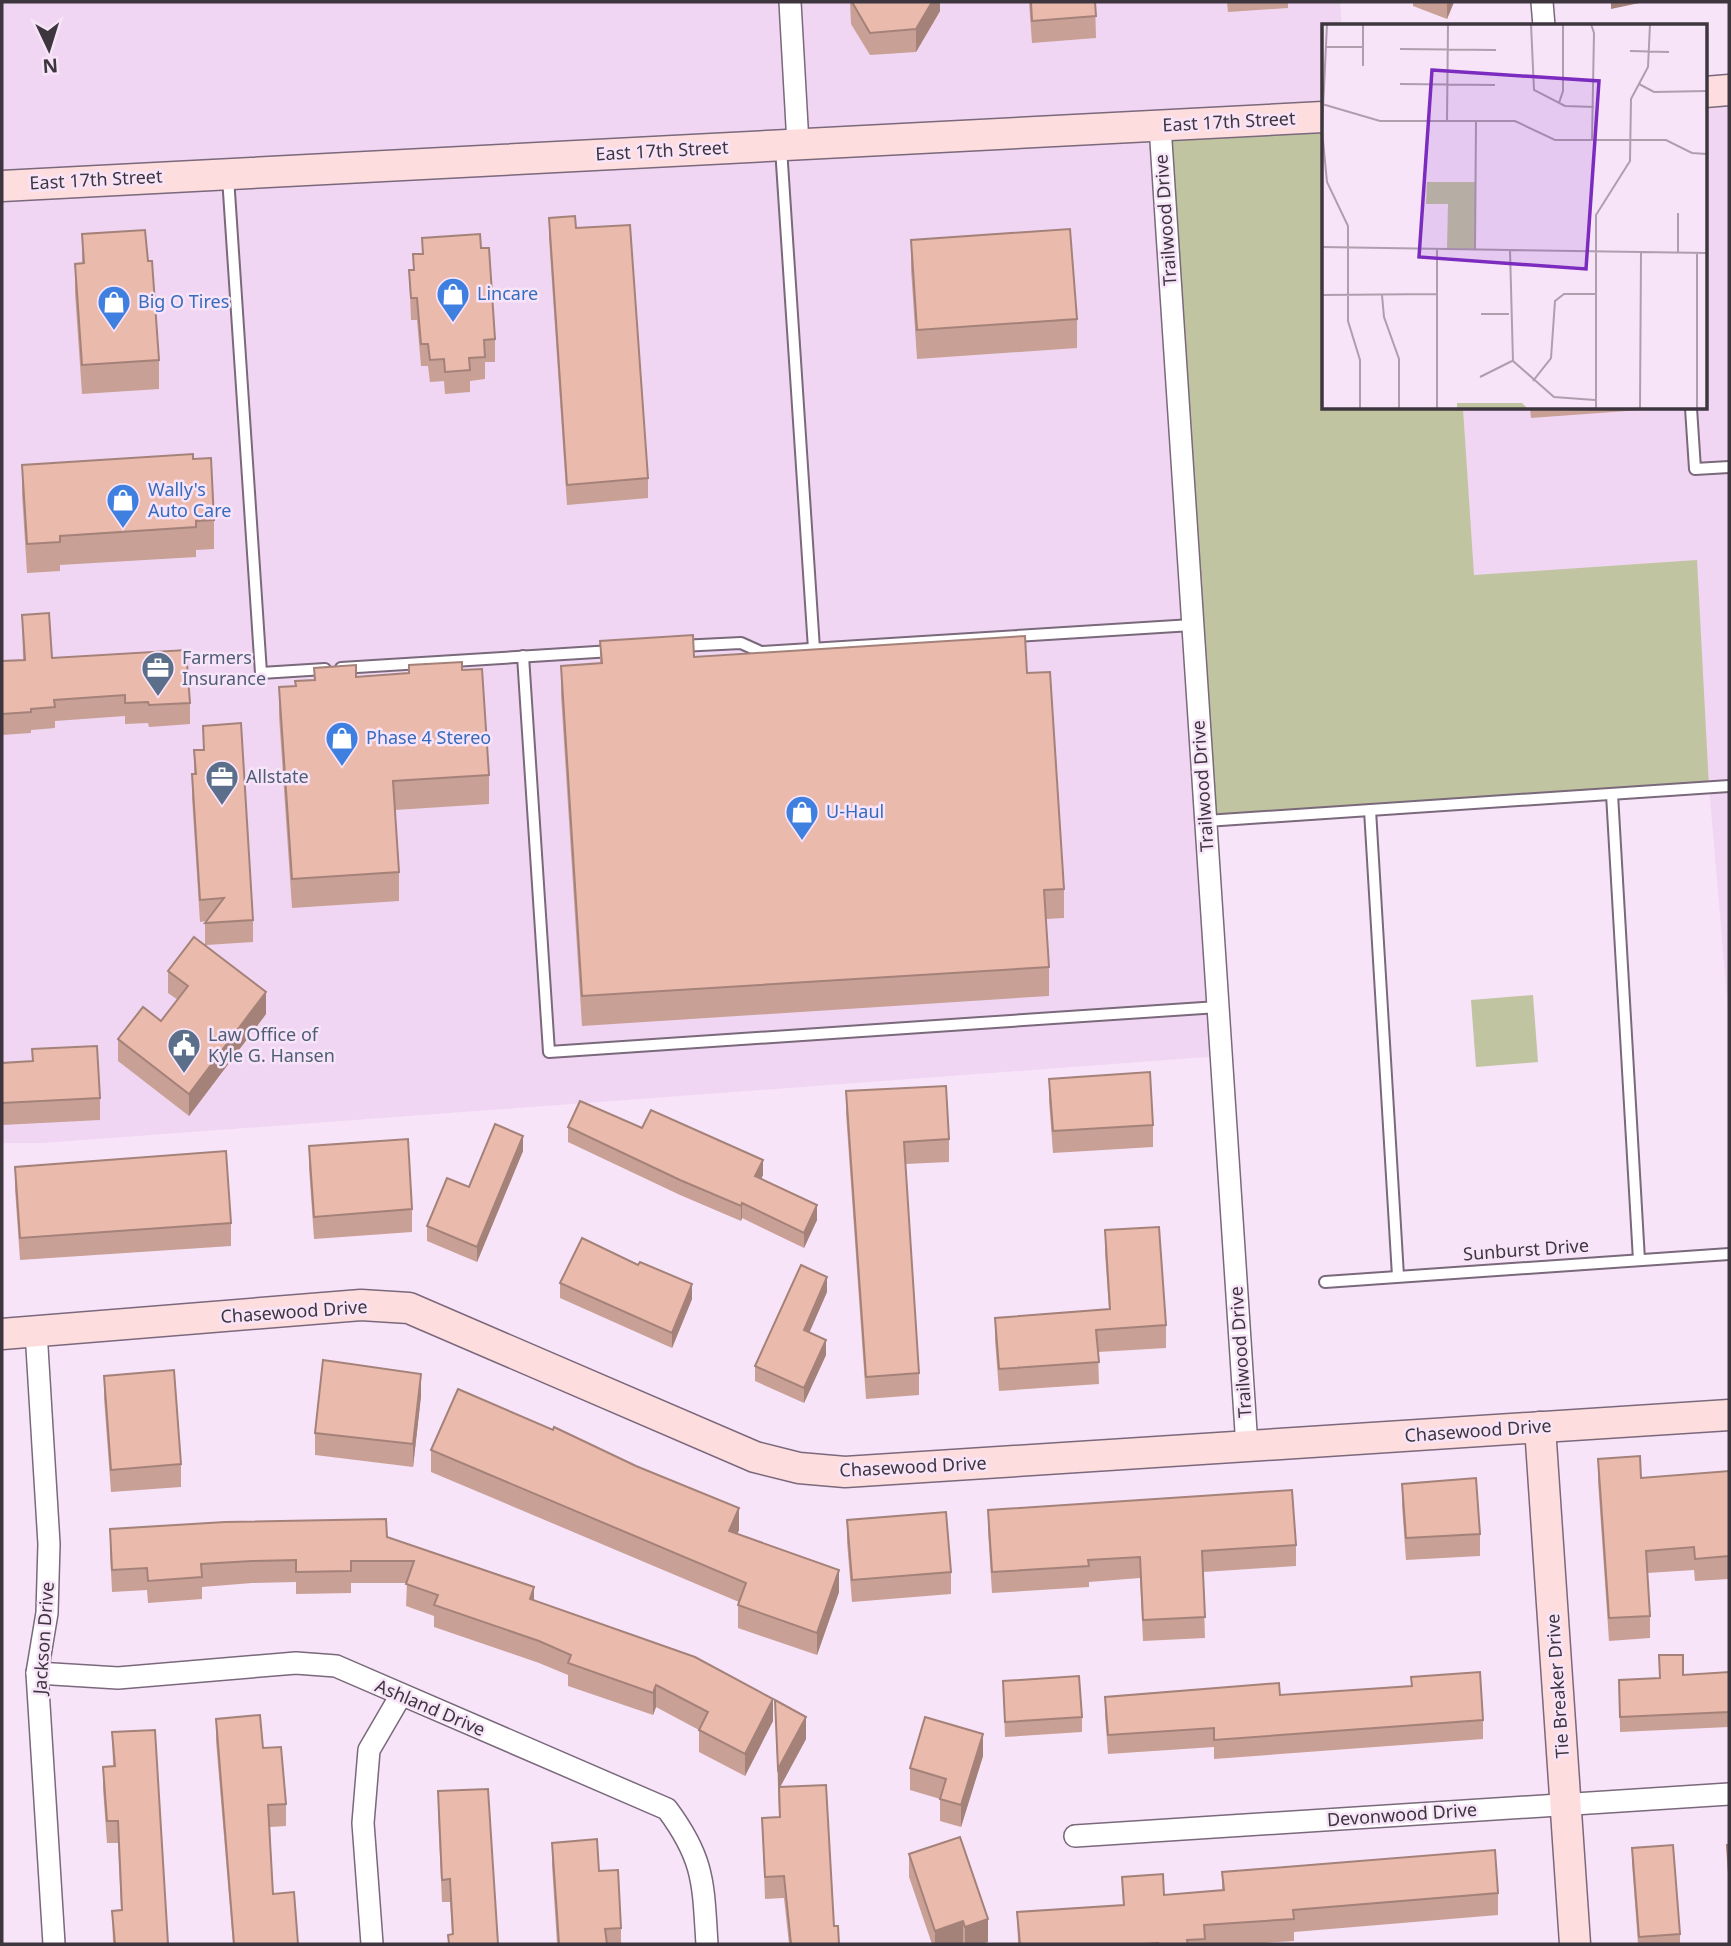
<svg xmlns="http://www.w3.org/2000/svg" width="1731" height="1946" viewBox="0 0 1731 1946" font-family="'Noto Sans',sans-serif">
<rect width="100%" height="100%" fill="#f8e4f9"/>
<g fill="#f0d6f2">
<polygon points="2,2 1340,2 1342,26 1323,26 1323,117 1160,126 1221,1056 43,1143 2,1143"/>
<polygon points="1729,90 1729,1021 1709,787 1473,575 1463,408 1705,408 1705,92"/>
</g>
<g fill="#c1c4a0">
<polygon points="1323,117 1323,408 1463,408 1474,575 1697,560 1709,787 1206,821 1160,126"/>
<polygon points="1533,995 1538,1062 1476,1067 1471,1000"/>
</g>
<g fill="none" stroke-linecap="round" stroke-linejoin="round">
<defs>
<g id="lane">
<polyline points="781,148 814,649"/>
<polyline points="228,177 261,673 325,669"/>
<polyline points="1691,408 1695,469 1729,467"/>
<polyline points="680,646 741,643 761,652 1192,625"/>
<polyline points="523,656 549,1052 1218,1007"/>
<polyline points="341,668 612,651"/>
<polyline points="1612,794 1639,1260"/>
<polyline points="1370,810 1398,1276"/>
<polyline points="1206,821 1729,786"/>
<polyline points="1325,1282 1729,1254"/>
</g>
<g id="street">
<polyline points="790,2 798,144"/>
<polyline points="1542,2 1544,26"/>
<polyline points="1160,126 1247,1447"/>
<polyline points="36,1331 49,1544 47,1613 37,1673 54,1944"/>
<path d="M37,1673L118,1678L296,1663L336,1666L667,1809C705,1860 703,1884 707,1944"/>
<polyline points="1075,1836 1729,1794"/>
<polyline points="372,1944 363,1823 369,1750 401,1695"/>
</g>
<g id="secondary">
<polyline points="1705,92 1729,90"/>
<polyline points="2,186 1323,117"/>
<polyline points="2,1334 361,1305 409,1308 755,1457 799,1468 845,1472 1729,1415"/>
<polyline points="1540,1427 1575,1944"/>
</g>
</defs>
<use href="#lane" stroke="#7a687b" stroke-width="14"/>
<use href="#street" stroke="#7a687b" stroke-width="24"/>
<use href="#secondary" stroke="#7a687b" stroke-width="33"/>
<use href="#lane" stroke="#fff" stroke-width="10"/>
<use href="#street" stroke="#fff" stroke-width="21"/>
<use href="#secondary" stroke="#fedddf" stroke-width="30"/>
</g>
<g fill="#c9a095">
<polygon points="850,2 940,2 940,11 916,52 870,55 851,24"/>
<polygon points="1029,2 1095,2 1096,38 1032,43"/>
<polygon points="1227,2 1288,2 1288,8 1228,12"/>
<polygon points="1413,2 1454,2 1447,19 1413,6"/>
<polygon points="549,218 576,228 648,478 648,498 567,505 549,238"/>
<polygon points="82,234 159,360 159,389 82,394 75,293 75,264 82,263"/>
<polygon points="422,238 481,248 495,339 495,362 485,362 485,379 470,381 470,392 445,394 444,381 430,382 428,366 421,366 417,320 411,320 409,270 413,270 413,254 422,254"/>
<polygon points="911,240 1077,319 1077,348 917,359 911,269"/>
<polygon points="1530,408 1668,408 1531,418"/>
<polygon points="193,459 214,520 214,549 196,550 196,557 60,565 60,571 27,573 22,494 22,465"/>
<polygon points="22,615 52,658 190,703 190,724 149,727 148,723 125,724 125,716 55,721 55,728 31,730 31,733 2,735 2,661 23,660"/>
<polygon points="600,641 694,657 1027,673 1064,889 1064,918 1046,919 1049,967 1049,996 582,1026 561,695 561,666 600,664"/>
<polygon points="314,668 356,677 462,670 489,775 489,804 395,810 399,872 399,901 292,908 279,716 279,687 295,686 314,680"/>
<polygon points="203,726 253,920 253,942 206,945 266,1014 189,1116 118,1061 118,1039 161,1021 178,1000 168,993 168,971 205,945 205,923 206,921 200,922 192,797 192,774 194,774 194,750 203,750"/>
<polygon points="32,1049 100,1098 100,1120 2,1125 2,1063 32,1061"/>
<polygon points="1049,1079 1153,1125 1153,1147 1053,1153 1049,1101"/>
<polygon points="846,1091 949,1139 949,1162 905,1164 919,1373 919,1395 866,1399 846,1113"/>
<polygon points="568,1127 642,1128 763,1175 761,1179 817,1220 804,1248 742,1218 741,1221 680,1195 568,1142"/>
<polygon points="309,1146 412,1209 412,1232 314,1239 309,1168"/>
<polygon points="523,1151 477,1262 427,1241 427,1226 469,1187"/>
<polygon points="15,1167 231,1223 231,1246 20,1260 15,1189"/>
<polygon points="1105,1230 1166,1325 1166,1348 1098,1352 1099,1384 999,1391 995,1340 995,1318 1109,1309 1105,1253"/>
<polygon points="638,1265 692,1299 672,1348 560,1298 560,1283"/>
<polygon points="827,1292 809,1332 826,1355 804,1403 755,1381 755,1366"/>
<polygon points="104,1376 181,1464 181,1487 111,1492 104,1398"/>
<polygon points="421,1396 413,1467 315,1455 315,1433"/>
<polygon points="431,1450 739,1530 737,1534 839,1592 817,1655 738,1628 738,1605 739,1602 431,1472"/>
<polygon points="1598,1459 1641,1478 1729,1471 1729,1579 1695,1581 1694,1570 1647,1573 1650,1616 1650,1638 1609,1641 1598,1481"/>
<polygon points="1402,1484 1480,1534 1480,1556 1406,1560 1402,1506"/>
<polygon points="988,1510 1296,1545 1296,1566 1203,1572 1205,1638 1143,1641 1140,1578 1089,1582 1089,1587 992,1593 988,1531"/>
<polygon points="847,1520 951,1572 951,1594 852,1602 847,1542"/>
<polygon points="110,1529 387,1537 534,1600 773,1721 745,1776 699,1752 699,1730 656,1707 653,1715 568,1686 568,1675 539,1663 434,1627 434,1616 406,1606 407,1583 351,1583 351,1593 296,1594 296,1582 252,1583 202,1587 202,1599 148,1603 147,1590 112,1592 110,1551"/>
<polygon points="1659,1655 1683,1675 1729,1672 1729,1727 1620,1732 1619,1680 1660,1678"/>
<polygon points="1411,1677 1483,1720 1483,1739 1214,1759 1214,1747 1108,1754 1105,1715 1105,1697 1280,1695 1411,1686"/>
<polygon points="1003,1681 1082,1717 1082,1732 1005,1737"/>
<polygon points="775,1700 806,1739 780,1787 834,1926 839,1944 789,1944 784,1898 765,1899 762,1818 779,1817"/>
<polygon points="216,1719 263,1748 286,1804 286,1826 270,1827 273,1894 298,1944 233,1944 216,1741"/>
<polygon points="112,1732 168,1944 113,1944 112,1911 121,1910 118,1843 107,1843 103,1789 103,1767 113,1766"/>
<polygon points="983,1756 961,1827 940,1821 940,1799 910,1790 910,1768"/>
<polygon points="438,1791 498,1944 448,1944 448,1935 452,1934 450,1902 442,1902 438,1813"/>
<polygon points="552,1843 599,1871 621,1928 621,1944 557,1944 552,1865"/>
<polygon points="1632,1848 1680,1934 1680,1944 1638,1944 1632,1863"/>
<polygon points="909,1854 988,1942 980,1944 964,1944 963,1943 961,1944 932,1944 909,1877"/>
<polygon points="1222,1872 1498,1893 1498,1915 1294,1932 1294,1941 1247,1944 1018,1944 1017,1912 1123,1905 1122,1877 1164,1895 1222,1890"/>
</g>
<g fill="#a48279">
<polygon points="932,2 940,2 940,11 916,52 916,29"/>
<polygon points="1448,2 1454,2 1447,19 1447,4"/>
<polygon points="1611,2 1644,2 1611,9"/>
<polygon points="266,992 266,1014 189,1116 189,1094"/>
<polygon points="523,1136 523,1151 477,1262 477,1247"/>
<polygon points="763,1160 763,1175 755,1191 755,1176"/>
<polygon points="742,1203 742,1218 741,1221 741,1206"/>
<polygon points="817,1205 817,1220 804,1248 804,1233"/>
<polygon points="827,1277 827,1292 804,1345 804,1330"/>
<polygon points="692,1284 692,1299 672,1348 672,1333"/>
<polygon points="826,1340 826,1355 804,1403 804,1388"/>
<polygon points="421,1374 421,1396 413,1467 413,1444"/>
<polygon points="739,1508 739,1530 729,1554 729,1531"/>
<polygon points="839,1570 839,1592 817,1655 817,1633"/>
<polygon points="534,1587 534,1609 530,1599"/>
<polygon points="656,1685 656,1707 653,1715 653,1693"/>
<polygon points="773,1699 773,1721 745,1776 745,1754"/>
<polygon points="806,1717 806,1739 778,1791 778,1769"/>
<polygon points="983,1734 983,1756 961,1827 961,1805"/>
<polygon points="988,1919 988,1942 980,1944 965,1944 965,1927"/>
<polygon points="963,1921 963,1943 961,1944 935,1944 935,1931"/>
</g>
<g fill="#eabaad" stroke="#a48279" stroke-width="2">
<polygon points="852,2 932,2 916,29 870,33"/>
<polygon points="1031,2 1095,2 1096,16 1032,21"/>
<polygon points="575,216 576,228 630,225 648,478 567,485 549,218"/>
<polygon points="1070,229 1077,319 917,330 911,240"/>
<polygon points="145,230 148,261 152,261 159,360 82,365 75,264 84,263 82,234"/>
<polygon points="480,234 481,248 489,248 495,339 484,340 485,357 469,358 470,370 445,372 444,359 430,360 428,344 421,344 417,298 411,298 409,270 414,270 413,254 423,254 422,238"/>
<polygon points="193,454 193,459 211,458 214,520 196,521 196,527 60,536 60,542 27,544 22,465"/>
<polygon points="49,613 52,658 186,650 190,703 149,705 148,702 125,703 125,695 54,700 55,707 31,709 31,712 2,714 2,661 25,660 22,615"/>
<polygon points="693,635 694,657 1025,636 1027,673 1050,672 1064,889 1044,890 1049,967 582,996 561,666 602,663 600,641"/>
<polygon points="462,662 462,670 482,669 489,775 393,781 399,872 292,879 279,687 296,686 295,681 315,680 314,668 356,665 356,677 409,673 409,665"/>
<polygon points="241,723 253,920 205,923 224,898 200,900 192,774 196,774 194,750 204,750 203,726"/>
<polygon points="194,937 266,992 189,1094 118,1039 143,1007 161,1021 188,986 168,971"/>
<polygon points="97,1046 100,1098 2,1103 2,1063 33,1061 32,1049"/>
<polygon points="1150,1072 1153,1125 1053,1131 1049,1079"/>
<polygon points="946,1086 949,1139 904,1142 919,1373 866,1377 846,1091"/>
<polygon points="580,1101 642,1128 651,1110 763,1160 755,1176 817,1205 804,1233 742,1203 741,1206 680,1180 568,1127"/>
<polygon points="495,1124 523,1136 477,1247 427,1226 447,1178 469,1187"/>
<polygon points="408,1139 412,1209 314,1217 309,1146"/>
<polygon points="226,1151 231,1223 20,1238 15,1167"/>
<polygon points="1159,1227 1166,1325 1096,1330 1099,1362 999,1369 995,1318 1110,1309 1105,1230"/>
<polygon points="582,1238 638,1265 640,1262 692,1284 672,1333 560,1283"/>
<polygon points="801,1265 827,1277 804,1330 826,1340 804,1388 755,1366"/>
<polygon points="323,1360 421,1374 413,1444 315,1433"/>
<polygon points="174,1370 181,1464 111,1470 104,1376"/>
<polygon points="458,1389 553,1430 554,1427 636,1466 739,1508 729,1531 839,1570 817,1633 738,1605 746,1583 431,1450"/>
<polygon points="1640,1456 1641,1478 1729,1471 1729,1556 1695,1559 1694,1547 1646,1551 1650,1616 1609,1618 1598,1459"/>
<polygon points="1476,1478 1480,1534 1406,1538 1402,1484"/>
<polygon points="1292,1490 1296,1545 1202,1551 1205,1617 1143,1620 1140,1557 1088,1560 1089,1566 992,1572 988,1510"/>
<polygon points="946,1512 951,1572 852,1580 847,1520"/>
<polygon points="386,1519 387,1537 534,1587 530,1599 695,1657 773,1699 745,1754 699,1730 708,1712 656,1685 653,1693 568,1663 571,1655 539,1641 434,1605 438,1595 406,1584 414,1561 351,1561 351,1571 296,1572 296,1560 252,1561 201,1564 202,1577 148,1581 147,1568 112,1570 110,1529 225,1522"/>
<polygon points="1659,1655 1683,1655 1683,1675 1729,1672 1729,1712 1620,1717 1619,1680 1660,1678"/>
<polygon points="1480,1672 1483,1720 1214,1740 1214,1728 1108,1735 1105,1697 1279,1683 1280,1695 1412,1686 1411,1677"/>
<polygon points="1079,1676 1082,1717 1005,1722 1003,1681"/>
<polygon points="775,1700 806,1717 778,1769"/>
<polygon points="260,1715 263,1748 281,1747 286,1804 268,1805 273,1894 294,1892 298,1944 234,1944 216,1719"/>
<polygon points="925,1717 983,1734 961,1805 940,1799 946,1779 910,1768"/>
<polygon points="155,1730 168,1944 115,1944 112,1911 122,1910 118,1821 107,1821 103,1767 115,1766 112,1732"/>
<polygon points="826,1785 834,1926 838,1926 839,1944 791,1944 784,1876 765,1877 762,1818 780,1817 779,1787"/>
<polygon points="488,1789 498,1944 449,1944 448,1935 453,1934 450,1879 442,1880 438,1791"/>
<polygon points="960,1837 988,1919 965,1927 963,1921 935,1931 909,1854"/>
<polygon points="597,1839 599,1871 618,1870 621,1928 605,1929 607,1944 559,1944 552,1843"/>
<polygon points="1673,1845 1680,1934 1639,1937 1632,1848"/>
<polygon points="1727,1845 1729,1845 1729,1874"/>
<polygon points="1495,1850 1498,1893 1293,1910 1294,1919 1204,1925 1205,1939 1187,1940 1188,1944 1158,1944 1158,1943 1142,1944 1020,1944 1017,1912 1124,1905 1122,1877 1163,1874 1164,1895 1224,1890 1222,1872"/>
</g>
<defs>
<symbol id="shop-pin" viewBox="-11 -11 22 30"><path d="M0 17L-7.5 6A9.5 9.5 0 1 1 7.5 6Z" fill="#3f7fe0" stroke="#f8e4f9"/><path d="M-5-2.5h2.3a2.7 3.5 0 0 1 5.4 0H5L5.5 6h-11ZM-1.5-2.5h3a1.5 2.3 0 0 0-3 0Z" fill="#fff"/></symbol>
<symbol id="office-pin" viewBox="-11 -11 22 30"><path d="M0 17L-7.5 6A9.5 9.5 0 1 1 7.5 6Z" fill="#5c6f8a" stroke="#f8e4f9"/><path d="M-6-3h4V-5.5h4V-3h4V5H-6ZM-1-4.5V-3h2v-1.5ZM-6 0V1H6V0Z" fill="#fff"/></symbol>
<symbol id="civic-pin" viewBox="-11 -11 22 30"><path d="M0 17L-7.5 6A9.5 9.5 0 1 1 7.5 6Z" fill="#5c6f8a" stroke="#f8e4f9"/><path d="M-.6-6.5H3V-4.5H.6V-3L4-1V1h2V6H-6V1h2V-1L-.6-3ZM-1.2 2.5V6h2.4V2.5Z" fill="#fff"/></symbol>
</defs>
<g fill-rule="evenodd">
<use href="#shop-pin" x="434" y="275" width="38" height="52"/>
<use href="#shop-pin" x="95" y="283" width="38" height="52"/>
<use href="#shop-pin" x="104" y="481" width="38" height="52"/>
<use href="#office-pin" x="139" y="649" width="38" height="52"/>
<use href="#shop-pin" x="323" y="719" width="38" height="52"/>
<use href="#office-pin" x="203" y="758" width="38" height="52"/>
<use href="#shop-pin" x="783" y="793" width="38" height="52"/>
<use href="#civic-pin" x="165" y="1026" width="38" height="52"/>
</g>
<g text-anchor="middle" stroke-width="5" stroke-linejoin="round" paint-order="stroke">
<g font-size="18" fill="#3e363e" stroke="#f8e4f9">
<text transform="translate(1229 122) rotate(-3)" y="6">East 17th Street</text>
<text transform="translate(662 151) rotate(-3)" y="6">East 17th Street</text>
<text transform="translate(96 180) rotate(-3)" y="6">East 17th Street</text>
<text transform="translate(1166 220) rotate(-94)" y="6">Trailwood Drive</text>
<text transform="translate(1203 786) rotate(-94)" y="6">Trailwood Drive</text>
<text transform="translate(1526 1250) rotate(-4)" y="6">Sunburst Drive</text>
<text transform="translate(294 1312) rotate(-4)" y="6">Chasewood Drive</text>
<text transform="translate(1241 1352) rotate(-94)" y="6">Trailwood Drive</text>
<text transform="translate(1478 1431) rotate(-4)" y="6">Chasewood Drive</text>
<text transform="translate(913 1467) rotate(-3)" y="6">Chasewood Drive</text>
<text transform="translate(44 1638) rotate(-86)" y="6">Jackson Drive</text>
<text transform="translate(1558 1686) rotate(-94)" y="6">Tie Breaker Drive</text>
<text transform="translate(430 1708) rotate(23)" y="6">Ashland Drive</text>
<text transform="translate(1402 1815) rotate(-4)" y="6">Devonwood Drive</text>
</g>
<g font-size="18" fill="#366cbe" stroke="#f8e4f9" text-anchor="start">
<text x="477" y="300">Lincare</text>
<text x="138" y="308">Big O Tires</text>
<text x="148" y="496">Wally's<tspan x="148" dy="21">Auto Care</tspan></text>
<text x="366" y="744">Phase 4 Stereo</text>
<text x="826" y="818">U-Haul</text>
</g>
<g font-size="18" fill="#4e5e75" stroke="#f8e4f9" text-anchor="start">
<text x="182" y="664">Farmers<tspan x="182" dy="21">Insurance</tspan></text>
<text x="246" y="783">Allstate</text>
<text x="208" y="1041">Law Office of<tspan x="208" dy="21">Kyle G. Hansen</tspan></text>
</g>
</g>
<g transform="translate(1322 24)">
<rect width="385" height="385" fill="#f8e4f9"/>
<path d="M105,158H153V225H125L126,180H104ZM135,379H200L206,385H135Z" fill="#c1c4a0"/>
<path fill="none" stroke="#ae9eae" stroke-width="2" d="M5,0L0,106L5,158L26,202V297L38,336V385M209,0L212,66L243,82L272,83M269,0L272,9L270,116M4,23H41M78,25L174,26M308,27L347,28M41,42V0M78,60L173,61M317,60L332,68L385,67M237,79L241,67V0M0,80L58,97H193L233,116H344L370,129L385,130M125,97L126,0M356,189V228M0,223L385,229M153,225L154,98M188,227L191,337L232,373L273,376M0,271L115,270M60,271L62,293L77,335V385M159,290H187M158,353L190,337M211,357L229,334L233,277L242,270H274M115,385V226M274,385V191L308,137L309,75L326,43L328,0M318,385L319,228M375,385V229"/>
<path fill="#7b2cbf" fill-opacity="0.15" stroke="#7b2cbf" stroke-width="3.5" d="M110,46L277,57L264,245L97,233Z"/>
<rect width="385" height="385" fill="none" stroke="#3e363e" stroke-width="3.5"/>
</g>
<rect width="1731" height="1946" fill="none" stroke="#3e363e" stroke-width="7"/>
<g transform="translate(49 49) rotate(176)" stroke="#f8e4f9" stroke-width="5" paint-order="stroke">
<path d="M0-5L12 26L0 18L-12 26Z" fill="#3e363e"/>
<text y="-10" font-size="19" font-weight="bold" text-anchor="middle" fill="#3e363e">N</text>
</g>
</svg>
